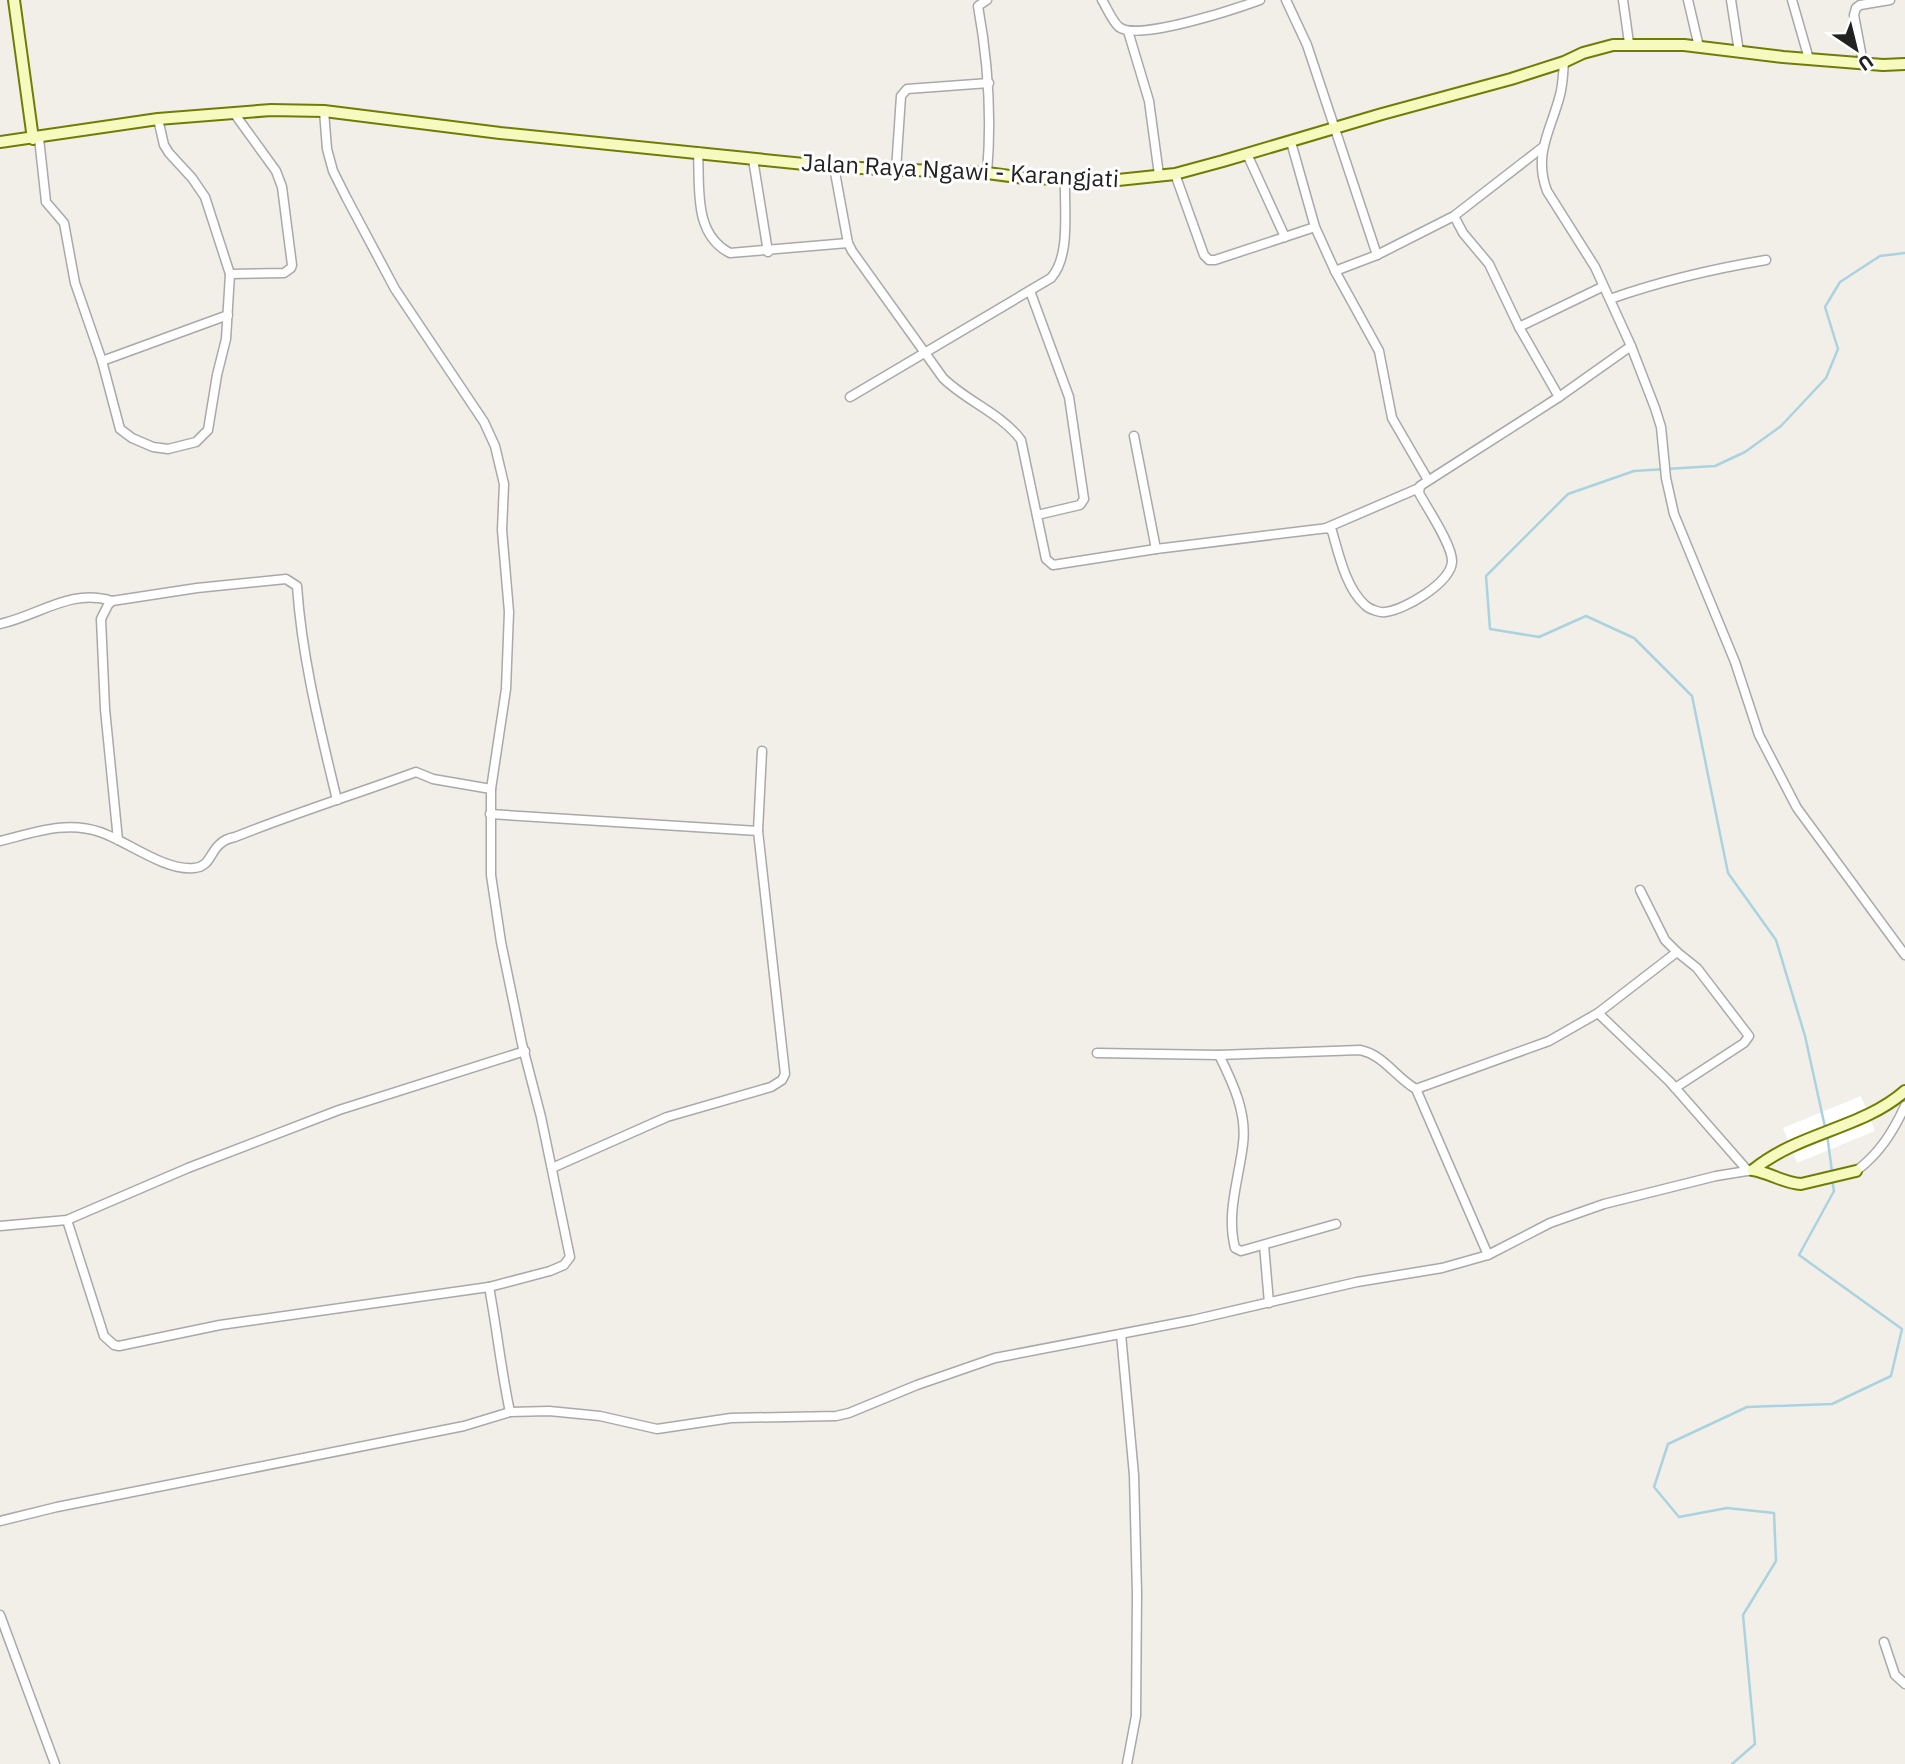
<svg xmlns="http://www.w3.org/2000/svg" width="1905" height="1764" viewBox="0 0 1905 1764" font-family="'IBM Plex Sans',sans-serif">
<rect width="100%" height="100%" fill="#f2efe9"/>
<polygon fill="#fff" points="1861,1096 1875,1131 1797,1163 1783,1128"/>
<g fill="none" stroke-linecap="round" stroke-linejoin="round">
<g stroke="#aad3df" stroke-width="2.5">
<polyline points="1825,1127 1805,1036 1776,940 1728,873 1692,696 1634,638 1586,616 1539,637 1490,629 1486,576 1568,494 1634,471 1715,466 1745,452 1781,426 1826,378 1838,349 1825,307 1840,282 1880,256 1905,253"/>
<polyline points="1827,1134 1832,1172"/>
<polyline points="1732,1764 1755,1744 1743,1615 1776,1561 1774,1513 1727,1508 1679,1517 1654,1487 1668,1444 1747,1407 1832,1404 1891,1376 1902,1329 1799,1255 1834,1191 1832,1179"/>
</g>
<defs>
<g id="street">
<path d="M987,0L978,6C988,61 992,116 987,173"/>
<path d="M1102,0C1107,8 1112,21 1119,27C1137,42 1238,8 1260,0"/>
<polyline points="1286,0 1307,45 1377,255"/>
<polyline points="1623,0 1629,43"/>
<polyline points="1688,0 1699,47"/>
<polyline points="1731,0 1739,52"/>
<polyline points="1792,0 1809,59"/>
<polyline points="1128,31 1149,101 1159,175"/>
<path d="M1564,62C1563,73 1563,84 1560,95C1551,130 1533,154 1547,191L1595,267L1631,346L1655,408L1661,427L1666,478L1674,514L1735,662L1759,735L1797,808L1905,955"/>
<polyline points="1863,63 1854,15 1856,8 1860,5 1890,0"/>
<polyline points="39,138 46,202 64,223 75,283 102,361 120,429 132,438 153,447 168,449 196,442 208,430 217,375 226,339 230,274 205,197 192,178 169,153 164,145 158,119"/>
<polyline points="1291,142 1315,227 1335,271 1379,351 1392,418 1428,480"/>
<path d="M698,152C700,188 693,234 730,253L848,243"/>
<polyline points="1247,154 1285,237"/>
<polyline points="753,159 768,252"/>
<path d="M834,167L848,243L852,251L943,378C966,401 1002,414 1021,440L1046,559L1053,565L1156,549L1328,528L1332,531C1339,555 1346,588 1365,605C1369,609 1380,613 1385,612C1405,610 1450,583 1452,562C1453,546 1427,508 1419,493L1420,486L1559,397L1631,346"/>
<polyline points="896,170 901,96 907,89 989,83"/>
<polyline points="1175,174 1204,255 1209,260 1215,260 1315,227"/>
<polyline points="1454,216 1463,233 1489,264 1519,327 1559,397"/>
<polyline points="1335,271 1377,255 1454,216 1543,147"/>
<polyline points="230,274 284,273 291,268 292,265 282,187 276,171 234,113"/>
<polyline points="1030,291 1069,397 1084,499 1080,505 1037,515"/>
<path d="M1610,299C1661,281 1712,269 1766,260"/>
<polyline points="1519,327 1602,287"/>
<polyline points="102,361 228,315"/>
<path d="M850,397L1051,278C1071,256 1064,209 1065,179"/>
<polyline points="1134,436 1156,549"/>
<polyline points="1326,528 1419,488"/>
<path d="M0,624C40,615 71,588 112,601"/>
<polyline points="490,814 758,831 785,1074 782,1080 771,1087 667,1117 552,1168"/>
<polyline points="758,831 762,751"/>
<path d="M118,840L105,709L101,619L108,605L112,601L197,588L286,579L297,586C302,659 320,729 337,800"/>
<path d="M0,841C33,833 66,820 100,832C127,841 164,871 194,868C210,867 210,852 220,844C224,840 230,838 235,837C295,813 356,794 416,772L433,779L491,789"/>
<polyline points="1640,890 1665,940 1677,952"/>
<polyline points="1598,1013 1670,1082 1748,1171"/>
<path d="M1097,1053L1219,1055L1360,1050C1384,1055 1395,1077 1416,1089L1488,1255"/>
<path d="M1219,1055C1233,1083 1247,1113 1243,1144C1239,1179 1226,1212 1235,1248L1241,1251L1336,1224"/>
<polyline points="1416,1089 1549,1041 1598,1013 1677,952 1697,968 1749,1036 1744,1043 1675,1088"/>
<path d="M1856,1171C1879,1154 1893,1132 1905,1106"/>
<polyline points="67,1220 104,1336 114,1345 119,1346 220,1325 489,1287 550,1271 564,1265 570,1257 541,1117 522,1044 501,942 491,875 491,789 506,689 509,612 502,530 504,484 495,446 484,422 395,289 346,197 333,171 327,149 324,111"/>
<polyline points="0,1226 67,1220 188,1168 339,1110 525,1051"/>
<polyline points="1264,1245 1269,1303"/>
<path d="M489,1287C497,1329 501,1370 510,1412"/>
<polyline points="1121,1334 1134,1475 1137,1593 1136,1716 1127,1764"/>
<polyline points="0,1521 57,1507 464,1426 510,1412 549,1411 600,1416 657,1429 731,1418 836,1416 849,1413 917,1385 995,1358 1193,1320 1357,1282 1442,1268 1488,1255 1550,1223 1604,1204 1716,1176 1753,1170"/>
<polyline points="0,1615 55,1764"/>
<polyline points="1884,1642 1895,1675 1905,1684"/>
</g>
<g id="secondary">
<polyline points="14,0 33,139"/>
<polyline points="0,142 158,119 271,110 324,111 500,133 834,167 987,173 1025,178 1118,180 1175,174 1223,161 1382,114 1511,79 1564,62 1583,53 1613,45 1684,45 1783,57 1883,65 1905,64"/>
<path d="M1753,1170C1799,1132 1862,1129 1905,1091"/>
<path d="M1753,1170C1770,1173 1784,1183 1801,1184L1856,1171"/>
</g>
</defs>
<use href="#street" stroke="#a9a9a9" stroke-width="11"/>
<use href="#secondary" stroke="#707d05" stroke-width="14"/>
<use href="#street" stroke="#fff" stroke-width="8"/>
<use href="#secondary" stroke="#f7fabf" stroke-width="10"/>
</g>
<g text-anchor="middle" stroke-width="6" stroke-linejoin="round" paint-order="stroke">
<g font-size="24" fill="#222" stroke="#fff">
<text transform="translate(960 171) rotate(3)" y="8">Jalan Raya Ngawi - Karangjati</text>
</g>
</g>
<g transform="translate(1856 49) rotate(145)" stroke="#ffffff" stroke-width="5" paint-order="stroke">
<path d="M0-5L12 26L0 18L-12 26Z" fill="#222222"/>
<text y="-10" font-size="19" font-weight="bold" text-anchor="middle" fill="#222222">U</text>
</g>
</svg>
